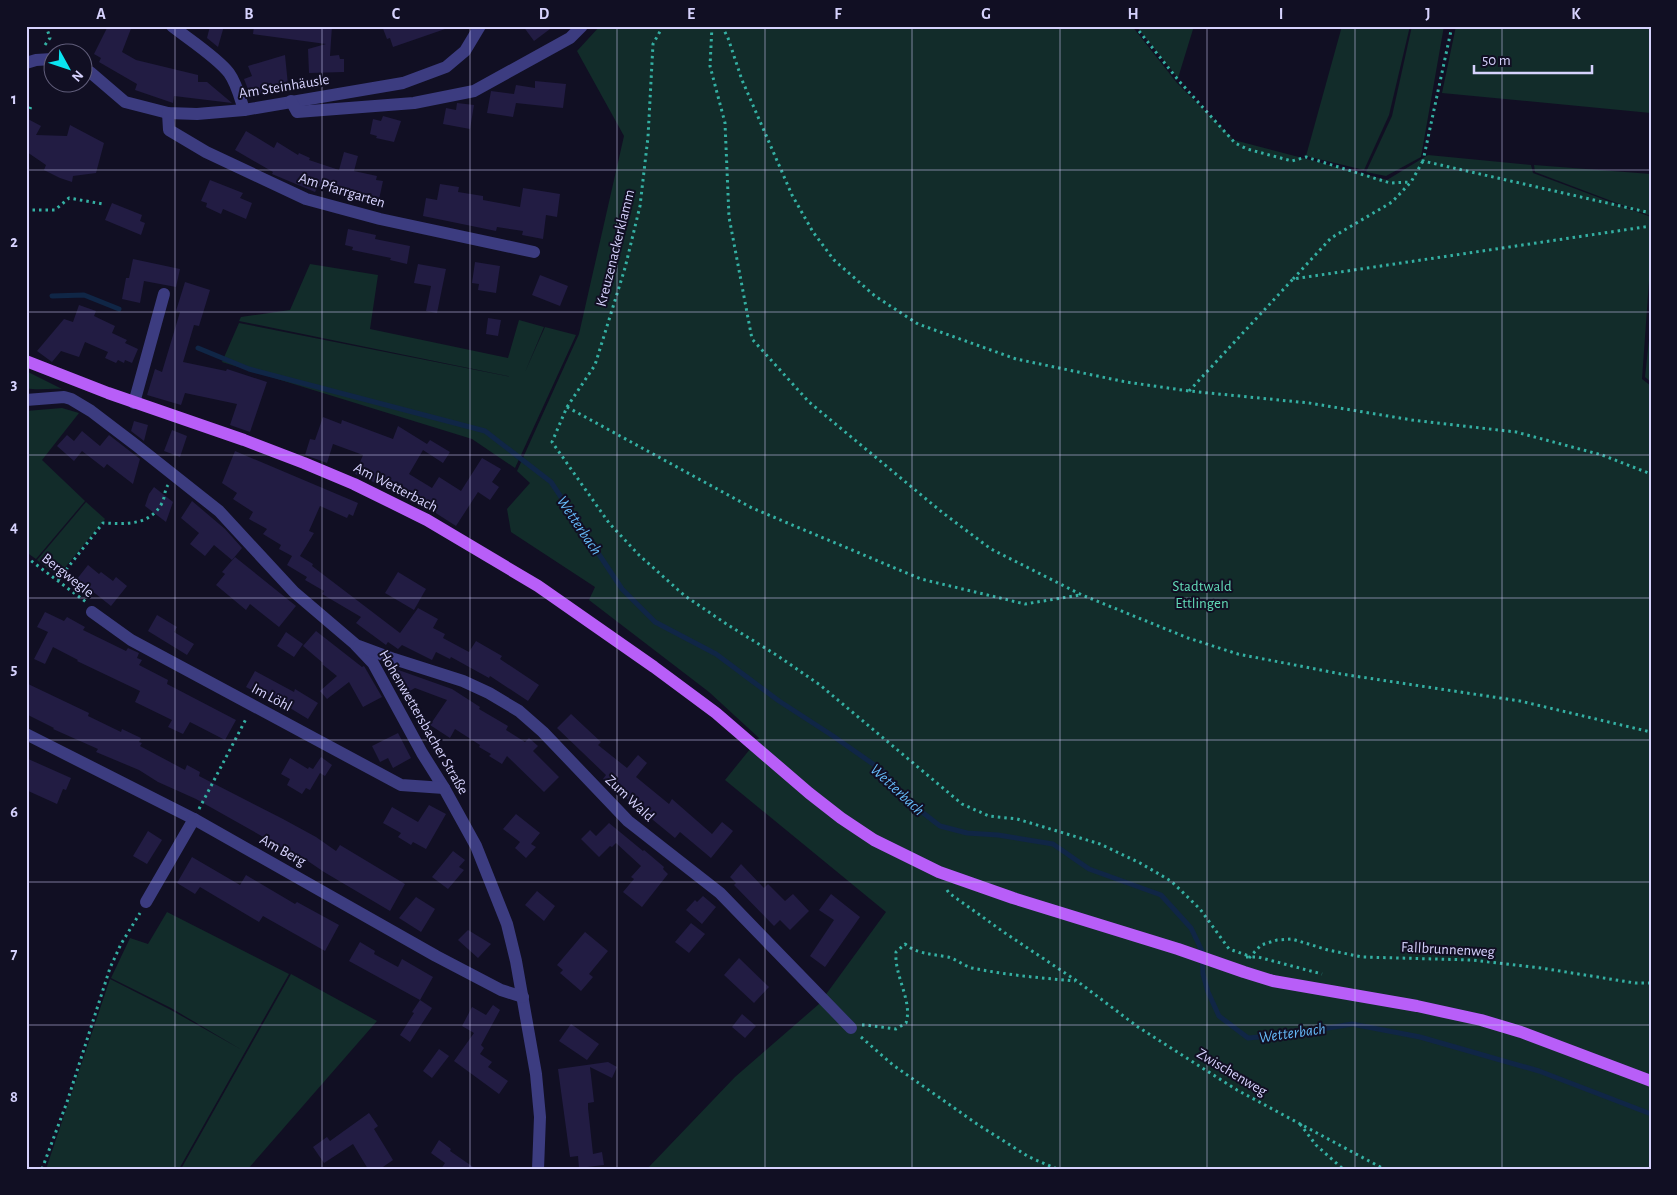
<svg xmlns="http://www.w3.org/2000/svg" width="1677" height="1195" viewBox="0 0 1677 1195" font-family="'Alegreya Sans',sans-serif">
<rect width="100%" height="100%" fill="#110f23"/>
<g fill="#122c2a">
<polygon points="600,26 1132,26 1177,83 1234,140 1387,180 1428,155 1531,165 1533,173 1651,217 1651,253 1642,379 1651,386 1651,1169 647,1169 735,1077 819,1004 886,912 725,780 759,738 709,692 589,600 595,587 511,532 507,509 530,483 517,471 579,334 624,136 577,51"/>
<polygon points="1136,26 1194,26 1178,78"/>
<polygon points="1342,26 1410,26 1389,115 1364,170 1306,156"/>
<polygon points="1412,26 1444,26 1421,157 1386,176 1366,172 1392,116"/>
<polygon points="1456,26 1651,26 1651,113 1442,93"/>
<polygon points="1534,165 1651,174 1651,216 1535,172"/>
<polygon points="310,264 378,275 370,329 508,358 519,320 544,327 525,372 545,327 576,335 515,468 472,439 222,362 239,323 522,379 239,321 241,317 290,310"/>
<polygon points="1651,321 1651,382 1645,377"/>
<path d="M26,371L62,389C50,388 38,391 26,388Z"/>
<polygon points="62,408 79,413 42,460 85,501 36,559 26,552 26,411"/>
<polygon points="86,502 105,519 58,576 37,560"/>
<polygon points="167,912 289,974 179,1169 46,1169 110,979 171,1010 242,1050 171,1008 111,978 130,938 148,944"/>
<polygon points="291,974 377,1021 248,1169 181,1169"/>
</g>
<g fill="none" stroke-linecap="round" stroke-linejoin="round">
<g stroke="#102646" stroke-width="5">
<polyline points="52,296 84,295 119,309"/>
<polyline points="198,348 249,369 485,431 551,482 622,589 655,622 716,654 779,701 833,736 883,771 909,802 940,826 967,833 998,835 1053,844 1089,869 1161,895 1191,928 1202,951 1203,974 1208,992 1219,1016 1248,1038 1299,1033 1352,1024 1420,1037 1539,1071 1651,1114"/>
</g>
</g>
<g fill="#221c43">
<polygon points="108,26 132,26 122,52 136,60 198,75 198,82 207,82 232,103 174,96 173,103 135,90 137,84 99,62 101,58 94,54"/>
<polygon points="210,26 224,26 218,47 207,38"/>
<polygon points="254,26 332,26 330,56 339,55 340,59 344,59 344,72 309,73 308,49 326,44 253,34"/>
<polygon points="382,26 448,26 448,28 393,47 390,38 387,39"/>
<polygon points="523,26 554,26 534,41"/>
<polygon points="285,55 288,85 274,88 251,97 244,79 252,76 248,66"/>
<polygon points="535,81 566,84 563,108 516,103 513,117 487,113 491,91 514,94 516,85 535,88"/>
<polygon points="457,103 474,105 470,129 443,124 446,108 456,110"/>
<polygon points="383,116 401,121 394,142 376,138 377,136 370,134 373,119 381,121"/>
<polygon points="26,118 41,126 36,135 67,136 70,125 104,143 96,173 73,176 72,182 60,178 44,170 46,165 27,152 26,154"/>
<polygon points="246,131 274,148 277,142 298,155 299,153 310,158 309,160 339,170 344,152 358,156 354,171 377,176 376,180 383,181 378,204 355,199 356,197 318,186 315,192 272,174 273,172 235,150"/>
<polygon points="210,180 243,193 240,198 252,203 246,219 223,209 221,214 206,207 207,203 201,201"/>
<polygon points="440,184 459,187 458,192 483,196 483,200 520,207 523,188 560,194 557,217 546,215 543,239 522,235 523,231 497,227 496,231 423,216 426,198 437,200"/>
<polygon points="112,203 142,215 140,221 145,223 141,235 105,220"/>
<polygon points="348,229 376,235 375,239 410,246 407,264 390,260 391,258 352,250 353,247 345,245"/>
<polygon points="133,259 180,269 176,287 144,281 140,303 122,299 126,278 129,278"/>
<polygon points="475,262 500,266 496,293 478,290 479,284 472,283"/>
<polygon points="418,264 446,269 437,313 426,311 431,286 414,283"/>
<polygon points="540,275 568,286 560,306 532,295"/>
<polygon points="185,282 210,290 199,326 194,325 183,362 226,371 227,369 267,382 250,432 230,425 237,404 185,393 181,405 147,395 155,369 162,372 180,312 176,311"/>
<polygon points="79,305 96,311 94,316 115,326 112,333 127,340 125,343 138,349 132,363 125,360 124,363 118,360 116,363 105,358 108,352 85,342 79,357 61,351 52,362 37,351 64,319 73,322"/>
<polygon points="488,318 501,320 498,336 486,334"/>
<polygon points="323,417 341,424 342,420 393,439 398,426 427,444 430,440 450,452 443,463 423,450 409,474 432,488 439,477 461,491 482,458 501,469 492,482 499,487 490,500 478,492 456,526 389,483 387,488 355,474 363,455 333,444 327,463 305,455 310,439 315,440"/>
<polygon points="134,421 148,425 144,441 131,431"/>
<polygon points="172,430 187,436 180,457 164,451"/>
<polygon points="82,431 100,446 109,435 140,459 133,484 107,464 104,468 82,451 74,461 57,446 67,435 74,441"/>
<polygon points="235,451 358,503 353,516 349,514 347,518 320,506 309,531 314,533 300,556 313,564 312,566 400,633 418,608 438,619 433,628 445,634 443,638 469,652 476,641 502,656 500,659 539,685 528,701 490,676 489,678 451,657 450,659 436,652 432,660 402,645 398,649 388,642 386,645 356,623 361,617 322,594 324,591 305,580 307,577 287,565 292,556 279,549 281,545 263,534 267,529 249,519 253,512 233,499 237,493 222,483"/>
<polygon points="154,487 173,502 166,522 145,506 149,494"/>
<polygon points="192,501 225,529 242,548 232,560 214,545 205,556 190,544 199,533 181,518"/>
<polygon points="235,557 296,606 279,627 250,604 246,610 216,585 225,574 222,572"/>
<polygon points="88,565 99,574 101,572 113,581 116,577 127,586 111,606 77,579"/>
<polygon points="398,572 426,589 414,610 385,593"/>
<polygon points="45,612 64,621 67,617 85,627 83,630 126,651 128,648 139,653 137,658 142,660 139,665 168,680 167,684 236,720 225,740 190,722 183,734 168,727 172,720 135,702 140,691 77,661 78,660 53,647 45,664 34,659 48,632 37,627"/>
<polygon points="157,615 177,627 174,632 194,644 187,655 148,631"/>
<polygon points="316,631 362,667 364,666 382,697 363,707 349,682 327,699 320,691 337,676 322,664 323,663 303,646"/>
<polygon points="286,632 303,644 294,657 277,646"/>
<polygon points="390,667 452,689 480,707 479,709 508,726 506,730 525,742 529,738 538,746 533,751 559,777 544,792 507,756 502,764 489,756 491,754 479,747 480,745 455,729 450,738 430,725 447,700 415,688 408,692 403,683 391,679 388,673"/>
<polygon points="255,671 294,692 295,689 318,703 308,719 267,694 265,697 246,687"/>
<polygon points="26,683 89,713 88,716 121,732 122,729 141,738 139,742 142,743 140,746 185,770 187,765 200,772 199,776 283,819 316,837 336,851 340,845 405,884 390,911 324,872 299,855 297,859 274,843 196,799 158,782 139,770 96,752 98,749 53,729 54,728 26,714"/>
<polygon points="571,714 601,742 598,745 627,768 638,755 647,763 636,777 669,804 672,799 712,834 722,822 733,831 711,858 680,832 675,838 603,779 606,775 557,728"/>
<polygon points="398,733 411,758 393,768 388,758 380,762 372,746"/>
<polygon points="321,757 332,765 325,776 320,773 310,790 306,788 302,794 287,785 290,779 281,774 290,758 308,769 309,767 317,771 313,769"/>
<polygon points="26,758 71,778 66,790 63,789 57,804 26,790"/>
<polygon points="429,805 446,814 426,849 413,842 411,845 398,837 401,833 383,823 392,807 418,822"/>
<polygon points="516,814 540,833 531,844 536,847 526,858 515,848 520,842 503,829"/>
<polygon points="609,823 643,851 644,850 664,867 663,869 668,874 642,907 623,892 634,879 631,877 641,866 616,843 612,847 610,846 599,857 581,839 590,830 596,836"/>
<polygon points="148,831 162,840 147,864 133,856"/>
<polygon points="453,851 465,860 459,867 464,870 448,889 432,877"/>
<polygon points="192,857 240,885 246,875 295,904 297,902 339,925 325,951 263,916 259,922 200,887 195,894 177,883"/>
<polygon points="741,864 764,888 768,884 785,901 793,894 809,911 790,930 780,920 774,926 734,885 736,883 730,877"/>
<polygon points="537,891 555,906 544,921 525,905"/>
<polygon points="831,894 860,917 825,967 810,956 834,920 819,910"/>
<polygon points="703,896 716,907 702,924 686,910 695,900 697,902"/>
<polygon points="416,897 435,909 421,932 399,918"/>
<polygon points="691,923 705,934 689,953 675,942"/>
<polygon points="468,930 491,944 478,958 458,940"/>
<polygon points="585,932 608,951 589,974 593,977 581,991 560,973 563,970 557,965"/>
<polygon points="360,942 375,951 374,954 398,967 402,959 433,977 420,1000 432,1008 410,1042 400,1035 414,1013 412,1012 420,1000 349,961"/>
<polygon points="739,958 769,987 754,1003 724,975"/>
<polygon points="493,1005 500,1010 481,1045 484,1048 480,1054 492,1062 488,1067 508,1081 499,1094 454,1061 474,1033 462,1026 472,1007 486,1015"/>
<polygon points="742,1014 756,1026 745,1038 732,1027"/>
<polygon points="571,1024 599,1044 587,1060 559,1041"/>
<polygon points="439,1049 449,1056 432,1078 423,1071"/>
<polygon points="608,1062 617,1067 612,1078 590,1067 594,1102 588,1103 588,1108 593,1154 602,1152 604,1165 579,1168 578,1156 570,1157 558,1069"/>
<polygon points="369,1113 378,1126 374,1129 393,1160 380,1169 368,1169 353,1144 324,1163 313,1147 327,1137 330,1141"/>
<polygon points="439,1140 451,1149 450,1151 476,1169 441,1169 445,1163 431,1153"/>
</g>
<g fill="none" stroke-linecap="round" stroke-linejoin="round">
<g stroke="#34b0a3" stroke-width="3" stroke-dasharray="2.5 4" stroke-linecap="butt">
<polyline points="663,26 653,44 648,137 640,206 625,268 595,365 567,407 552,442 609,523 639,555 685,596 728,625 778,656 820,685 962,804 989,816 1017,819 1100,844 1140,863 1171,881 1200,909 1229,949 1249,956"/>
<polyline points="712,26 710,66 725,123 729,217 752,339 809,402 943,513 991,549 1082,595 1188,638 1238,654 1341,674 1520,701 1651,732"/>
<polyline points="722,26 728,38 742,80 792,195 813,232 834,260 875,296 918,324 1016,359 1126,382 1189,391 1309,403 1412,420 1516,432 1602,455 1651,474"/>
<polyline points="1135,26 1179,81 1235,143 1247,149 1292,161 1306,157 1390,183 1411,182"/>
<polyline points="1452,26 1423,161 1651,213"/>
<polyline points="45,45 50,38 46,26"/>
<polyline points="26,95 29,91"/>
<polyline points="26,104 31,106 30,109"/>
<polyline points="26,210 55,210 69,198 103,204"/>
<polyline points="1293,279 1331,238 1392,202 1411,182 1423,161"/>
<polyline points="1189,391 1293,279 1651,226"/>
<polyline points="567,407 752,508 921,579 1025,604 1080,595"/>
<polyline points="26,557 86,602"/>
<path d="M58,580L103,523C125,524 150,526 162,503C165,498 164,491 168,485"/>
<polyline points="199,809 247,717"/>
<polyline points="947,890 949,893 1005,933 1077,981 1138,1027 1237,1090 1384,1169"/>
<polyline points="1246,957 1258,957 1322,974"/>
<polyline points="1249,958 1261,945 1277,940 1292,939 1328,950 1362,957 1472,960 1541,968 1635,983 1651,983"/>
<path d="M862,1025H866L896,1029L906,1023C913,1001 894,976 896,952L905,944C917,954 932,954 948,957C956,959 964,966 972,968C1006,975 1041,978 1075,981"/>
<polyline points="861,1037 893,1065 977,1124 1029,1157 1057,1169"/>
<polyline points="1300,1124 1316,1145 1343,1169"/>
<polyline points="42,1169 67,1102 110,968 121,944 140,913"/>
</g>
<g stroke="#3c3c80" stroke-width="12">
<path d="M172,26C187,38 218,58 229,73C237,84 240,98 244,110"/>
<polyline points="26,63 36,60 52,59"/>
<polyline points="82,69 90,72 125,102 168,113 197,114 244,110 403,83 446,67 465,51 480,26"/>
<polyline points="291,101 297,112 414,103 474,91 570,38 582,26"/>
<polyline points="168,113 169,130 206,152 306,199 380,219 534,252"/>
<polyline points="26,400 64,397 71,399 91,411 137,446 219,511 294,592 355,644 373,663 422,753 444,788 476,846 507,924 516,961 536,1074 540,1117 538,1169"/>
<polyline points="134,403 164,294"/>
<polyline points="92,612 131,640 401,785 444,788"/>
<polyline points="359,646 394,659 463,681 489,693 519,711 543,732 628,821 720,893 851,1028"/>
<polyline points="26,734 194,819 436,956 501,990 523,997"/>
<polyline points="146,902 194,819"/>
</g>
<polyline stroke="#b85ef8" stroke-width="12" points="26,361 108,393 244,440 304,463 354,484 427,520 538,586 654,667 716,713 809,793 841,818 874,840 939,872 1013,898 1178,949 1244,972 1273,981 1417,1006 1481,1020 1521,1032 1651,1081"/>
</g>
<path fill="none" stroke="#d6d2fd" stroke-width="1" stroke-opacity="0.55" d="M175,26V1169M322,26V1169M470,26V1169M617,26V1169M765,26V1169M912,26V1169M1060,26V1169M1207,26V1169M1355,26V1169M1502,26V1169M26,170H1651M26,312H1651M26,455H1651M26,598H1651M26,740H1651M26,882H1651M26,1025H1651"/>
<g text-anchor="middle" stroke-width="4" stroke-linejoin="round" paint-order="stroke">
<g font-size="15" fill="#d6d2fd" stroke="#110f23">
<text transform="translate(284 86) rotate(-9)" y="5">Am Steinhäusle</text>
<text transform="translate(342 190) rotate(17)" y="5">Am Pfarrgarten</text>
<text transform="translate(615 248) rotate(-76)" y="5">Kreuzenackerklamm</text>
<text transform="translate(396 487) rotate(27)" y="5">Am Wetterbach</text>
<text transform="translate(68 575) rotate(38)" y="5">Bergwegle</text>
<text transform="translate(272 697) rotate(28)" y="5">Im Löhl</text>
<text transform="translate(424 722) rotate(60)" y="5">Hohenwettersbacher Straße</text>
<text transform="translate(630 798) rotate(43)" y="5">Zum Wald</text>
<text transform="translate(283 850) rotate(29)" y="5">Am Berg</text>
<text transform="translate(1448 949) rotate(3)" y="5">Fallbrunnenweg</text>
<text transform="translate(1232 1072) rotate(31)" y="5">Zwischenweg</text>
</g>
<g font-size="15" fill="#62dab7" stroke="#110f23">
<text x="1202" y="591">Stadtwald<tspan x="1202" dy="17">Ettlingen</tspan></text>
</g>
<g font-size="16" font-style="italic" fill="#65baf8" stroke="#110f23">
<text transform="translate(580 525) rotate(56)" y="6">Wetterbach</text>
<text transform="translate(898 789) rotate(43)" y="6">Wetterbach</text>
<text transform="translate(1292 1032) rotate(-8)" y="6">Wetterbach</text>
</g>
</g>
<rect width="1677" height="1195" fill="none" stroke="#110f23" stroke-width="55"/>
<g transform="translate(68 68) rotate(130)"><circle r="24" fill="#110f23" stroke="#605d7a"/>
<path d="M0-4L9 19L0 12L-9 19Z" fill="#0ae4f1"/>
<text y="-8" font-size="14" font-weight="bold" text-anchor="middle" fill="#d6d2fd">N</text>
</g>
<path d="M1474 65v8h118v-8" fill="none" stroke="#d6d2fd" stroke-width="2.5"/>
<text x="1482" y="65" font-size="15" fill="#d6d2fd" stroke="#110f23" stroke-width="4" paint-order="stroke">50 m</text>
<rect x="28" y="28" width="1622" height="1140" fill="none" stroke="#d6d2fd" stroke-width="2"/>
<g font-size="16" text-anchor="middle" font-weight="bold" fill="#d6d2fd">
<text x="101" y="19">A</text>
<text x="249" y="19">B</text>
<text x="396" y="19">C</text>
<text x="544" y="19">D</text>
<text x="691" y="19">E</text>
<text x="838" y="19">F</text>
<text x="986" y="19">G</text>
<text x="1133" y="19">H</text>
<text x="1281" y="19">I</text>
<text x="1428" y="19">J</text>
<text x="1576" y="19">K</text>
<text x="14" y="104">1</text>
<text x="14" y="247">2</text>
<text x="14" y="389">3</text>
<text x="14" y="532">4</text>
<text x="14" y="674">5</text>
<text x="14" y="817">6</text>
<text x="14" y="959">7</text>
<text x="14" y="1102">8</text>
</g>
</svg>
